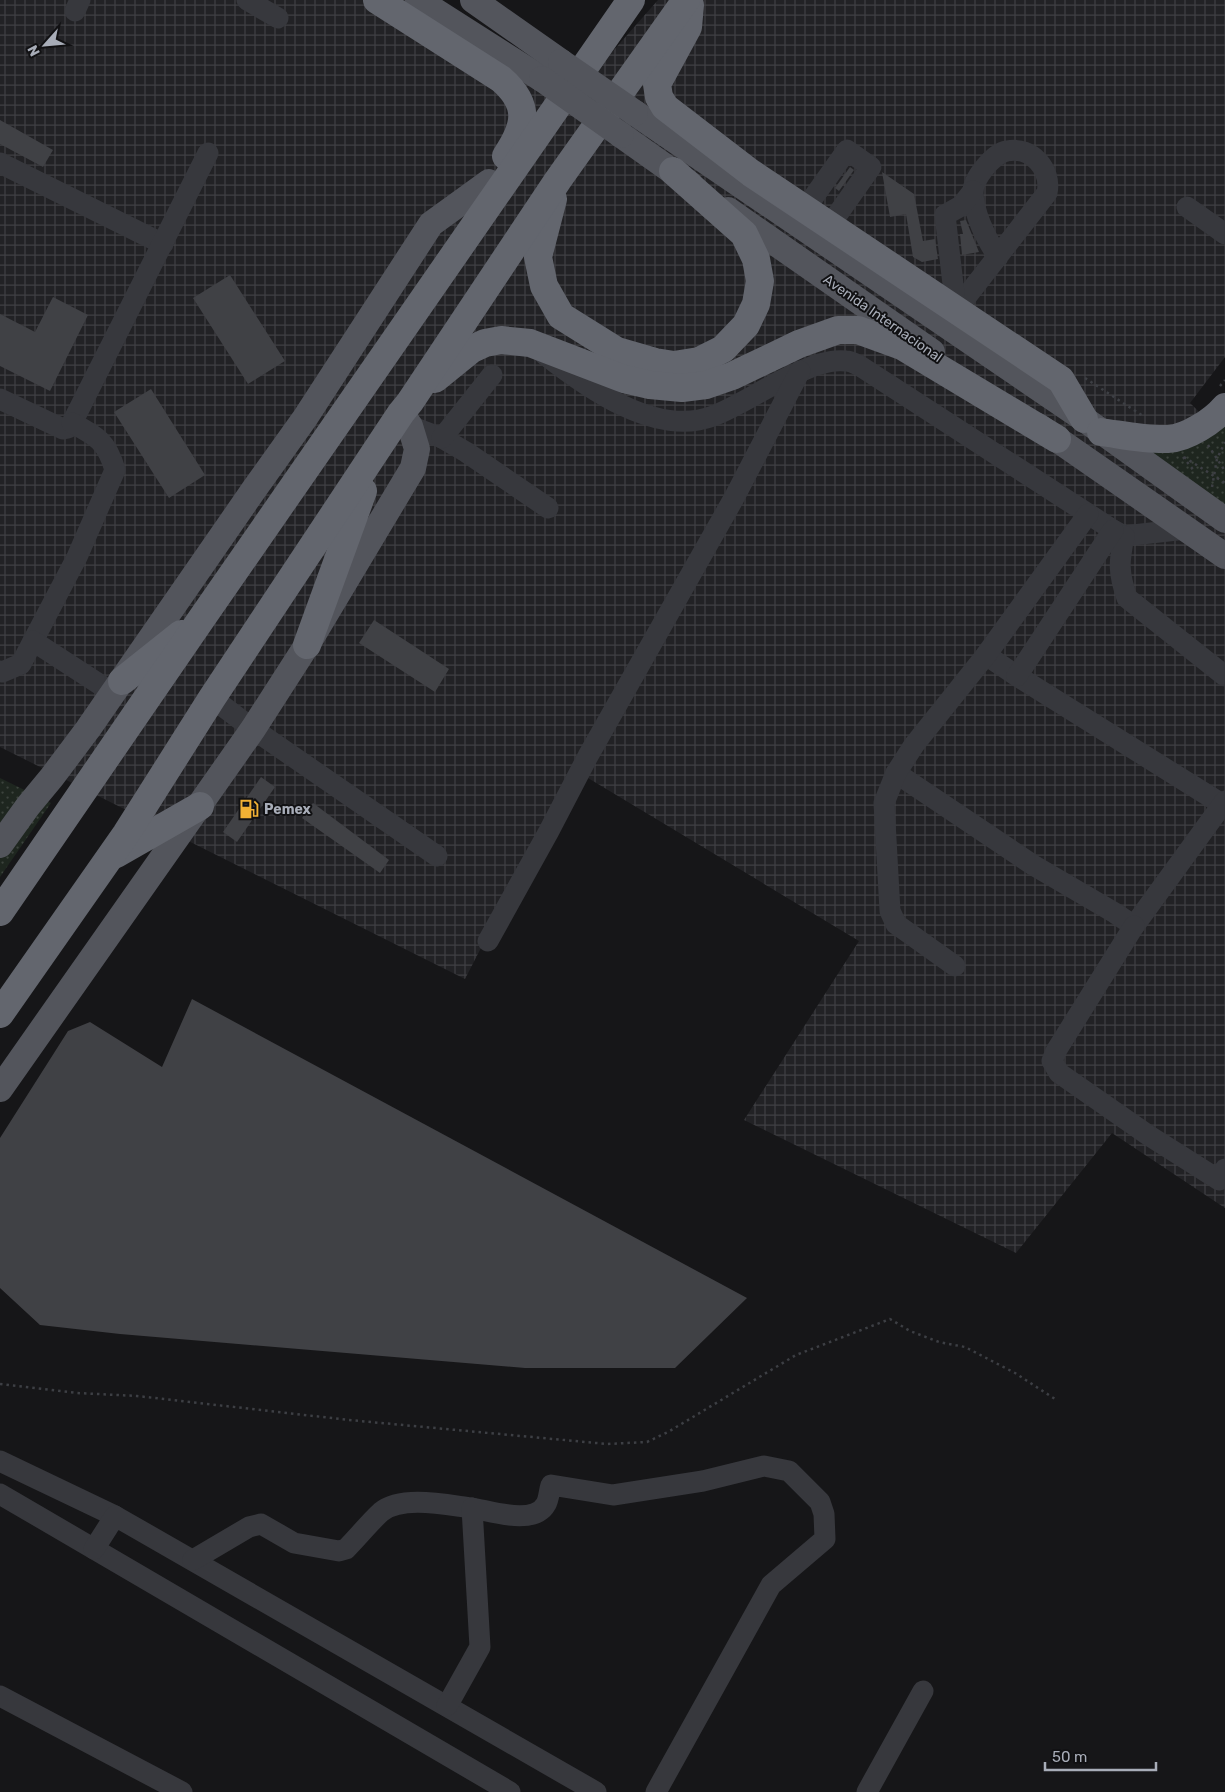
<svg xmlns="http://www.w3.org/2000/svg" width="1225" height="1792" viewBox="0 0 1225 1792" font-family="Rubik,sans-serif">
<defs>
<pattern id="industrial-grid" width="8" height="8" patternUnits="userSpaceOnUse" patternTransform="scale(1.25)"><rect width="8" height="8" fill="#222225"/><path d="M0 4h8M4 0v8" fill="none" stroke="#3f3f43"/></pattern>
<pattern id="grass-dots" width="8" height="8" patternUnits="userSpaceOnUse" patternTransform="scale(1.25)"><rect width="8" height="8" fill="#1e261f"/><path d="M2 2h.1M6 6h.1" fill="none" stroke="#3c433d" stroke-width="1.8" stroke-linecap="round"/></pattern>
</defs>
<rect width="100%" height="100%" fill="#161618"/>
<polygon fill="url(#industrial-grid)" points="0,0 412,0 568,102 658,0 1225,0 1225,357 1190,403 1225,437 1225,1208 1112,1133 1016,1253 744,1120 859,941 573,769 465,979 0,747"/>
<g fill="url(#grass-dots)">
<polygon points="1225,420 1225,508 1143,448"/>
<polygon points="0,778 51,803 0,877"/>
</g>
<g fill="#404145">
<polygon points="0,120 53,150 43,167 0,144"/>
<polygon points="850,167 854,170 839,191 835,188"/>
<polygon points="882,172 914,194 923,241 935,239 938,259 922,262 913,257 906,214 890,217"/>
<polygon points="966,220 979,252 962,255 960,234 963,234 960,221"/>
<polygon points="230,275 285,361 248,384 193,298"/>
<polygon points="53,297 88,315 50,391 0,366 0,314 35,332"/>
<polygon points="151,389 205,475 169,498 114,412"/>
<polygon points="374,620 449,669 435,692 359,643"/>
<polygon points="261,777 275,787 237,842 223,832"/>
<polygon points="313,803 389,860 380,873 302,818"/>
<polygon points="192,999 747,1298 675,1368 525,1368 120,1334 40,1325 0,1288 0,1138 68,1031 90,1022 162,1067"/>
</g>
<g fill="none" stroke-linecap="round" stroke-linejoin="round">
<g stroke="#3d3f44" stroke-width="2.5" stroke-dasharray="2.5 4" stroke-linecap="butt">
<polyline points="1085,378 1143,416"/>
<polyline points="1220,386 1225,380"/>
<polyline points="1208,445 1225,471"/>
<polyline points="1183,457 1195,472"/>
<polyline points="1184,457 1225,483"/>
<polyline points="1212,487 1217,459 1225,442"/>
<polyline points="0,1384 77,1393 137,1396 349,1420 607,1444 647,1442 668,1432 796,1355 890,1319 910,1331 939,1342 965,1347 1015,1373 1055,1399"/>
</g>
<g stroke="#37383d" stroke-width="21">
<polyline points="247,0 278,18"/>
<polyline points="75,11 80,0"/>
<polyline points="0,163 163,244"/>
<polyline points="1187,207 1225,234"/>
<polyline points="805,209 847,150 871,167 830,225"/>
<path d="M956,310L1047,193C1052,170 1032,146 1007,151C994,153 972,179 973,193C974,216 986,238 998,257"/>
<polyline points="956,310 945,215 961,206 973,191"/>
<path d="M544,354C586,387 656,438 713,416C741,405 767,386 795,374C810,367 828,359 846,361C851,361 856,364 860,366L1113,530L1124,536L1186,529"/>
<polyline points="0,399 63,429 68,428 72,423 208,153"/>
<polyline points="410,426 442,438 466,452 548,508"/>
<polyline points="442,438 492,375"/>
<path d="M1124,536C1119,562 1118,572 1127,598L1225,676"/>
<path d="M33,641L77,557L115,470C107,442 97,436 72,423"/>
<polyline points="986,655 1017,676 1225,806"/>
<polyline points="0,671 2,672 21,664 33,641 113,693"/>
<polyline points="1017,676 1113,530"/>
<polyline points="212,698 253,729 437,856"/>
<polyline points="896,773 1033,865 1115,913 1134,926 1225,801"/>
<polyline points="1134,926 1056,1051 1052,1061 1059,1073 1148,1135 1219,1180 1225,1169"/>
<polyline points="488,941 549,831 588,756 734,498 800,371"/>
<polyline points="955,966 896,924 890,911 884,803 896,773 914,745 986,655 1088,514"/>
<polyline points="0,1461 115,1516"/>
<polyline points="0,1494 510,1792"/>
<polyline points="94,1549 115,1516 596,1792"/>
<path d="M193,1560L249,1527L261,1524L294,1543L339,1551L346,1549C358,1537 369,1523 381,1512C402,1495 447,1505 472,1508"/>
<polyline points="0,1696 182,1792"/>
<path d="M447,1706L480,1647L472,1508C491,1511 534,1526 546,1504C549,1499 549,1491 551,1485L613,1495L703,1481L764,1466L789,1471L820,1502L824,1514L825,1539L771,1585L656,1792"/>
<polyline points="867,1792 923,1691"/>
</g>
<g stroke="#53555c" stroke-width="26">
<polyline points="418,0 542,79"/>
<polyline points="473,0 561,62"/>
<polyline points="635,113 1084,419 1225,520"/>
<polyline points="621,135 690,184"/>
<polyline points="728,210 932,352"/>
<polyline points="1038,426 1225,556"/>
<polyline points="0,845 28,806 52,777 88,729 255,488 305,418 431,224 489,182"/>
<polyline points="0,1089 253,729 307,645 413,468 417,449 410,426 401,413"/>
</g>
<g stroke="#63666e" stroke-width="28">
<path d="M377,0L501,79C531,105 526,126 506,156"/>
<polyline points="690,5 688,27 657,84 659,97 665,107 751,173 1061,380 1084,419"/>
<polyline points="553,199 538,257 544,286 561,316 617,351 655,362 674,365 699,361 723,349 746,325 756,304 760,281 756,259 744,234 673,171"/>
<polyline points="435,379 472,349 485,343 501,340 530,343 624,379 650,385 682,388 706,385 732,376 799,344 838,330 858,330 902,346 1057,439"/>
<path d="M1101,432C1123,435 1146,440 1168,439C1187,438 1213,421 1225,407"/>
<polyline points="307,645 363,491"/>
<polyline points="122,681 181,634"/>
<polyline points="116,854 200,806"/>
<polyline points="0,912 202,618 631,0"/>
<polyline points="0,1014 126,834 212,698 401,413 410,402 558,180 686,0"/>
</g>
<g stroke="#53555c" stroke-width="26">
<polyline points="561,62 635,113"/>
<polyline points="542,79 621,135"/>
</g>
</g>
<defs>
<symbol id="fuel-bare" viewBox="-9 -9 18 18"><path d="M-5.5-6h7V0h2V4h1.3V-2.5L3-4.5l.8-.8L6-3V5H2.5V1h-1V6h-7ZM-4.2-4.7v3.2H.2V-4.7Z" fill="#f2b134" stroke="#111113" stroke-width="2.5" paint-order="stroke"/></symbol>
</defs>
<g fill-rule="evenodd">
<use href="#fuel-bare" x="235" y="795" width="28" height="28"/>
</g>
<g text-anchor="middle" stroke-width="4" stroke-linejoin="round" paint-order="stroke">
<g font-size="14" fill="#a8adb8" stroke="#111113">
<text transform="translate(883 318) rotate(35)" y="5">Avenida Internacional</text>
</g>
<g font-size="14" font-weight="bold" fill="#a8adb8" stroke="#111113" text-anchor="start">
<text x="264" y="814">Pemex</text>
</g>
</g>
<g transform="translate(45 45) rotate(243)" stroke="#111113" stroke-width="4" paint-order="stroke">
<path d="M0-4L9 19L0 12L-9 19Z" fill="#a8adb8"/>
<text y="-8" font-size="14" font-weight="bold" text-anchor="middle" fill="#a8adb8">N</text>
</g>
<path d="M1045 1762v8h111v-8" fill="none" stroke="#a8adb8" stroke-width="2.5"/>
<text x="1052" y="1762" font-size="15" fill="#a8adb8" stroke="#111113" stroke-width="4" paint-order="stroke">50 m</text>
</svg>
